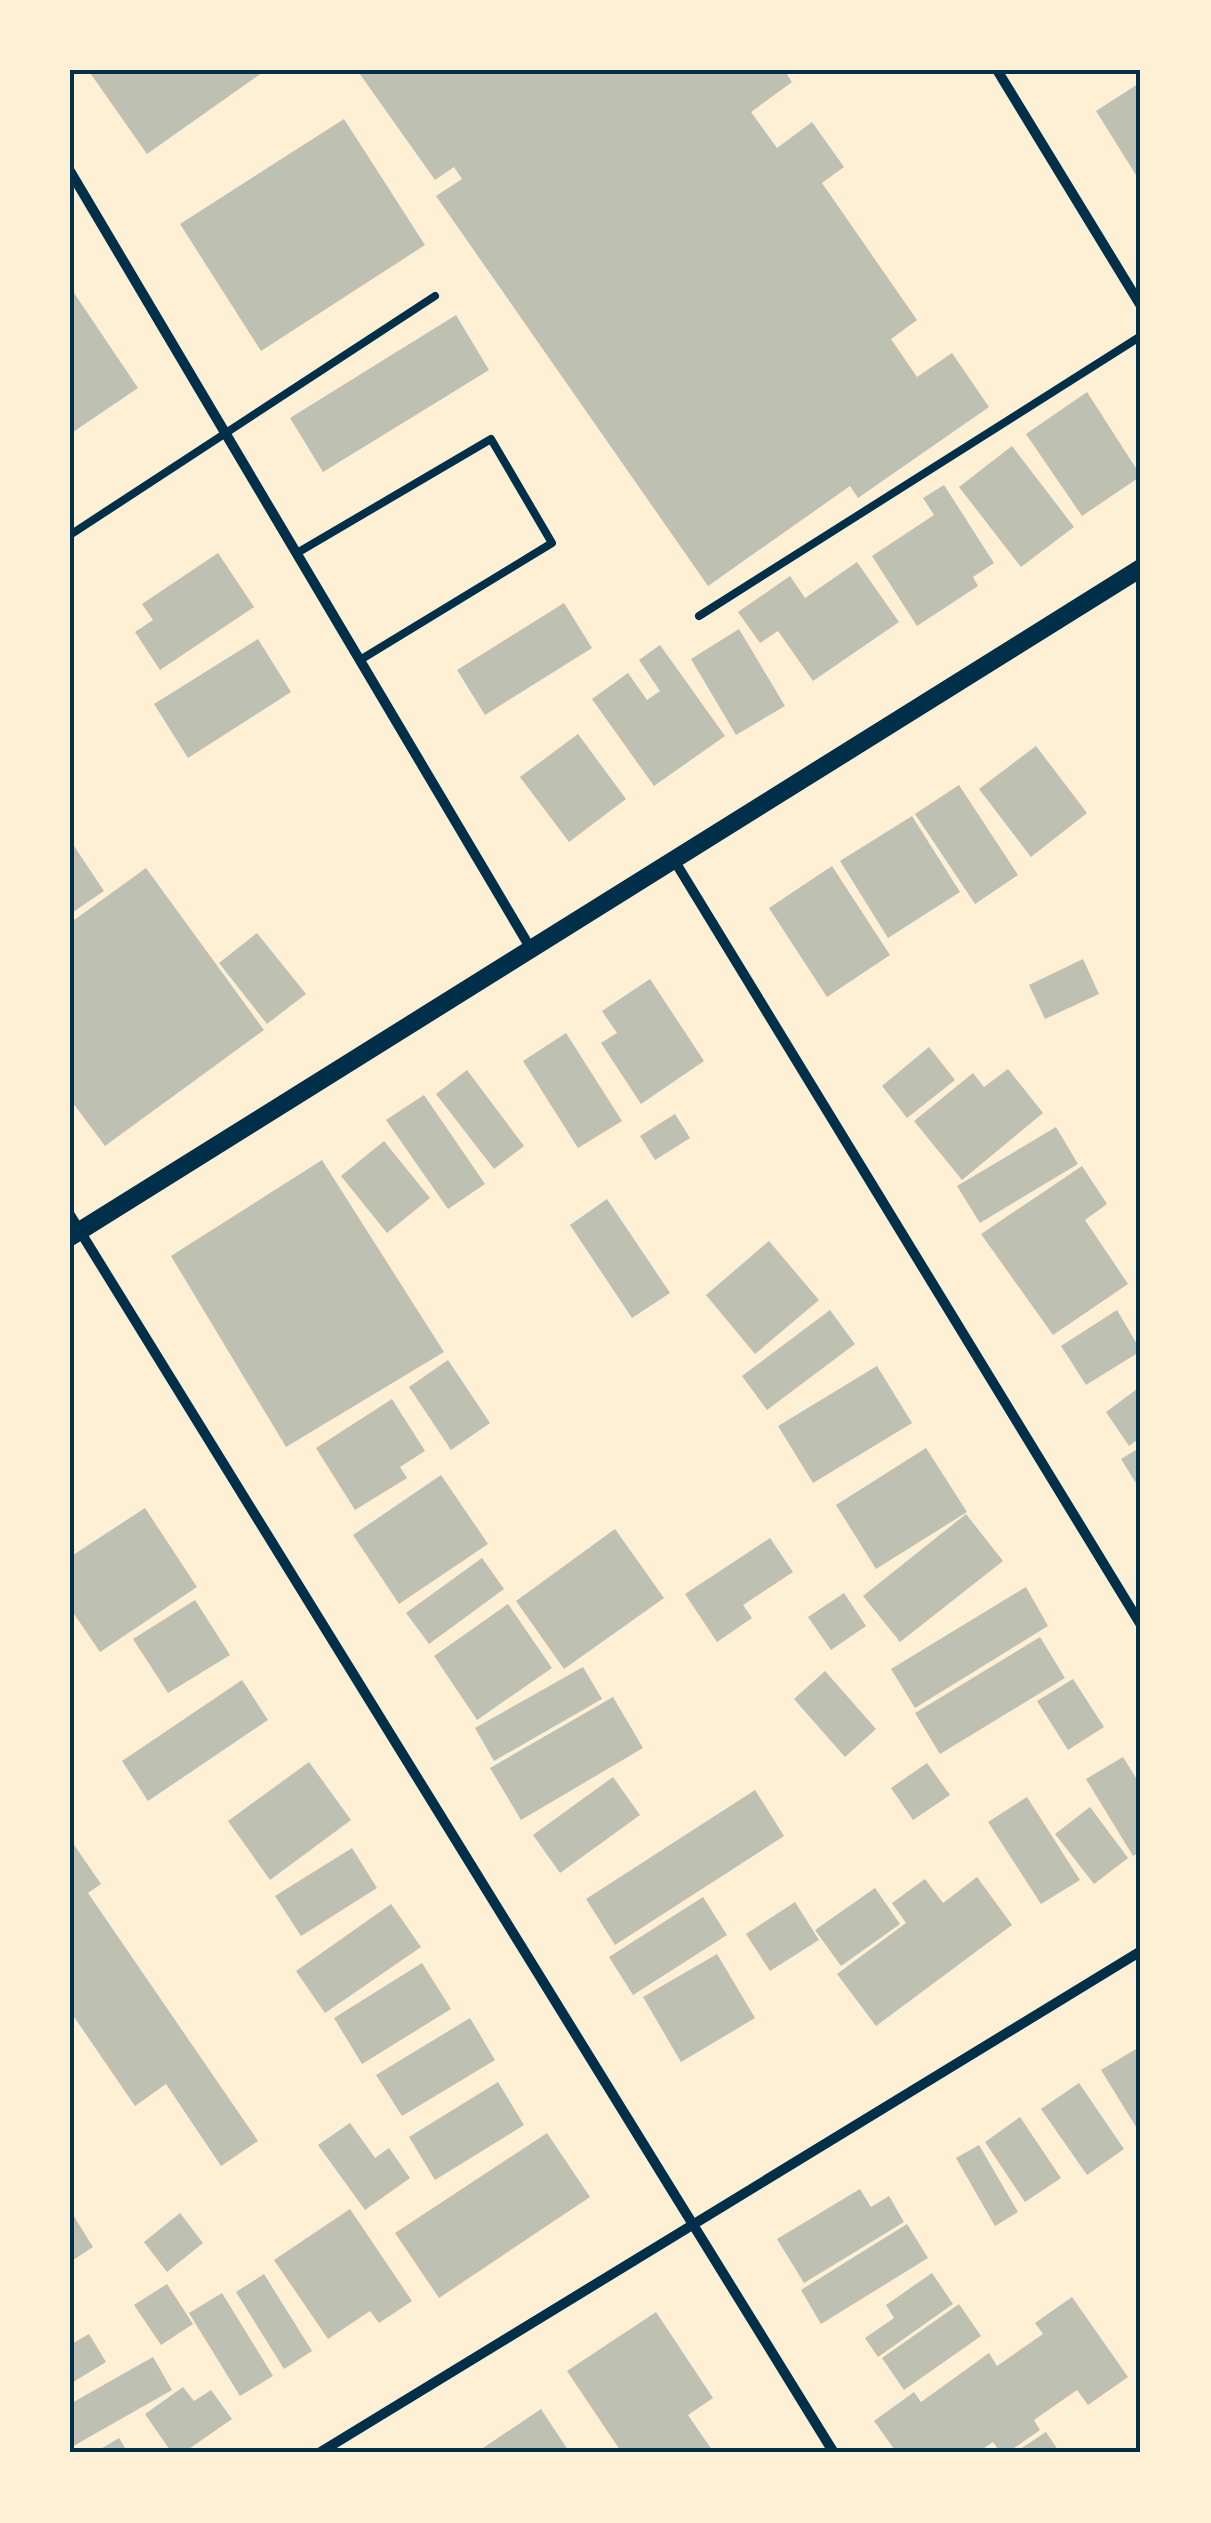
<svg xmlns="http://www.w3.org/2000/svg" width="1211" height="2523" viewBox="0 0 1211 2523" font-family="'Golos Text',sans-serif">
<rect width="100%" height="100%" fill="#fdf0d5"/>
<g fill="#bec0b2">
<polygon points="88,70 266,70 147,154"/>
<polygon points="357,70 784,70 792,82 751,112 777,148 812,122 844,167 822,183 917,320 891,339 917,377 952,353 989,407 858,498 850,486 708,586 436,196 462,179 454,167 435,180"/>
<polygon points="1141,82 1141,183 1096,111"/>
<polygon points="344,119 425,245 261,351 180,224"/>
<polygon points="70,287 138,388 70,434"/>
<polygon points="456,315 489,370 323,472 290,418"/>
<polygon points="1087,392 1141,476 1082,516 1026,434"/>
<polygon points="1012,446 1074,527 1021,567 959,487"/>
<polygon points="944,485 994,563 973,577 978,586 917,626 872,556 934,515 923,498"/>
<polygon points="218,553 254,607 160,670 135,632 153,620 142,604"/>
<polygon points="857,562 899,622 813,681 778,631 760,643 738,612 790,576 805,598"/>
<polygon points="564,603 592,648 485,715 457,670"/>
<polygon points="739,629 785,706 736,735 691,659"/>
<polygon points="258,639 291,692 188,758 154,704"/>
<polygon points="660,645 725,736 654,786 592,699 628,673 647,700 660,691 639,660"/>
<polygon points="578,734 626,799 569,842 520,777"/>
<polygon points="1036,746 1087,813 1031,857 979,789"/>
<polygon points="959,785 1018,875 975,904 915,814"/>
<polygon points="912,816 960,892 888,938 840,861"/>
<polygon points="70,840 104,891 70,914"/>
<polygon points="832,866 890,955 827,997 769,908"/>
<polygon points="146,868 264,1030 105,1146 70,1099 70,923"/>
<polygon points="257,933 306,994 267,1024 219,963"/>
<polygon points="1083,959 1099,994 1045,1019 1029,985"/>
<polygon points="650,979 704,1061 641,1104 601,1043 617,1033 602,1011"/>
<polygon points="566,1033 622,1121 578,1148 523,1061"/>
<polygon points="929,1047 955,1080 907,1118 882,1086"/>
<polygon points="1008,1069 1043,1113 962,1180 914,1121 973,1073 984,1087"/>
<polygon points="467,1070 524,1146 494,1169 436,1094"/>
<polygon points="424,1095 485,1184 448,1209 386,1120"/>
<polygon points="675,1114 690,1138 655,1160 640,1136"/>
<polygon points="1056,1127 1078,1164 980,1223 957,1186"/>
<polygon points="384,1141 430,1198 387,1233 341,1176"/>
<polygon points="322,1160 444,1352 286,1447 171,1256"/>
<polygon points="1082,1166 1107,1204 1085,1220 1128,1284 1053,1335 981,1234"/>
<polygon points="607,1199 670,1293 632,1318 570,1225"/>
<polygon points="769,1241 819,1300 755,1354 706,1295"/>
<polygon points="830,1310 855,1344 767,1410 742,1376"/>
<polygon points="1117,1310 1141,1351 1086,1385 1061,1346"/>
<polygon points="448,1360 490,1423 451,1450 409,1387"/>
<polygon points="877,1366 912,1423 813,1483 778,1426"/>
<polygon points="1141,1386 1141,1437 1129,1446 1106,1412"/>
<polygon points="392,1399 425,1451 400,1467 407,1478 355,1510 316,1448"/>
<polygon points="1141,1447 1141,1491 1121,1459"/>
<polygon points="926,1448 967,1512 876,1569 836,1505"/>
<polygon points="441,1475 488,1544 399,1604 353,1535"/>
<polygon points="145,1508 197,1587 100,1652 70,1608 70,1557"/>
<polygon points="966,1514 1003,1561 900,1642 863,1596"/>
<polygon points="615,1529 664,1598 564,1669 516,1601"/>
<polygon points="770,1538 793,1572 743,1605 752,1618 717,1642 685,1594"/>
<polygon points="482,1558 504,1589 429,1644 406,1613"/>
<polygon points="1026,1587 1048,1626 915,1708 891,1669"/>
<polygon points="844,1593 866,1626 831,1650 808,1617"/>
<polygon points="195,1600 230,1655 168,1693 133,1639"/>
<polygon points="508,1604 552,1668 477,1720 434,1656"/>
<polygon points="1040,1637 1065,1678 940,1754 915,1713"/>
<polygon points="583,1667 602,1699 494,1761 475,1728"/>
<polygon points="825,1671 876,1729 845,1757 794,1699"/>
<polygon points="1073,1679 1104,1727 1068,1750 1037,1701"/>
<polygon points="242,1680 268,1720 148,1801 122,1761"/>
<polygon points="613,1697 643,1748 521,1820 490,1768"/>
<polygon points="1123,1757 1141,1786 1141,1851 1133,1856 1086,1779"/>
<polygon points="309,1762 351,1820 270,1880 228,1821"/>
<polygon points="927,1763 950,1795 913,1820 891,1788"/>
<polygon points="613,1777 640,1815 560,1873 533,1835"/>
<polygon points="755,1790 784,1836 615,1945 586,1899"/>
<polygon points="1027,1797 1080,1880 1041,1904 988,1822"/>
<polygon points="1090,1807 1128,1858 1094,1884 1055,1834"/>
<polygon points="70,1839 101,1884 88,1893 258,2141 221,2166 166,2084 135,2106 70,2011"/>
<polygon points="352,1848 377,1888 301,1936 275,1896"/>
<polygon points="977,1877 1012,1925 876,2026 837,1974 906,1923 892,1903 925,1879 943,1903"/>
<polygon points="875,1888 900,1924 841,1966 815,1930"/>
<polygon points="703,1897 727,1935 633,1995 609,1957"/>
<polygon points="795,1902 819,1940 770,1971 746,1934"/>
<polygon points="391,1904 421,1947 325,2013 296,1971"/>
<polygon points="717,1954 755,2018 681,2062 643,1997"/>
<polygon points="422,1963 451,2009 362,2064 334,2018"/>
<polygon points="470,2018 495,2060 402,2116 376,2075"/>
<polygon points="1141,2046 1141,2135 1101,2070"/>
<polygon points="498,2082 524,2125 435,2180 409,2137"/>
<polygon points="1079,2083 1124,2149 1087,2175 1041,2109"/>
<polygon points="1020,2117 1061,2178 1025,2202 985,2142"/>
<polygon points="350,2123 375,2158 389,2148 410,2178 365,2210 318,2145"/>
<polygon points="547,2133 590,2197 439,2298 395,2233"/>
<polygon points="979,2145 1018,2212 995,2226 956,2158"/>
<polygon points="860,2189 871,2207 889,2196 904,2222 804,2283 777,2239"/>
<polygon points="350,2209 412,2301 379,2323 370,2311 328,2339 274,2260"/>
<polygon points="70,2210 93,2247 70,2262"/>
<polygon points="180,2213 203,2243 167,2272 144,2242"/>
<polygon points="907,2224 928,2258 821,2324 801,2290"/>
<polygon points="932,2273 953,2304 878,2357 865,2338 894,2318 886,2305"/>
<polygon points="264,2274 312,2351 284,2369 236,2292"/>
<polygon points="167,2284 193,2324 161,2345 134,2305"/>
<polygon points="222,2293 273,2376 240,2396 189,2313"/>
<polygon points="1072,2297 1128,2377 1088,2405 1077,2390 1034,2420 1040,2430 1007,2453 1001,2453 993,2442 977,2453 897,2453 874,2421 914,2392 921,2402 989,2353 997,2366 1043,2334 1035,2323"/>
<polygon points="959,2304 981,2336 904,2390 882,2358"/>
<polygon points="656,2312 713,2398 688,2415 714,2453 622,2453 567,2371"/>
<polygon points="89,2334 106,2362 70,2384 70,2345"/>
<polygon points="153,2357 172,2390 70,2448 70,2404"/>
<polygon points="183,2387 194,2401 211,2390 232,2419 183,2453 172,2453 145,2414"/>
<polygon points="541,2409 570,2453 487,2453 483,2448"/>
<polygon points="1046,2432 1060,2453 1014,2453"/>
<polygon points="119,2438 128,2453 94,2453"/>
</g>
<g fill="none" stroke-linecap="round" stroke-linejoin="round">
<g stroke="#003049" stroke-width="8">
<polyline points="70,535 435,296"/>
<polyline points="297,553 491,439 552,543 360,660"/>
<polyline points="699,616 1141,336"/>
</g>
<g stroke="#003049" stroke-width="10">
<polyline points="997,70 1141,306"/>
<polyline points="70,171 531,949"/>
<polyline points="674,860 1141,1625"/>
<polyline points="70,1215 834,2453"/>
<polyline points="319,2453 1141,1951"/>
</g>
<polyline stroke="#003049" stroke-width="18" points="70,1237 1141,568"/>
</g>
<rect width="1211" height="2523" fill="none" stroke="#fdf0d5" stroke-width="145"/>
<rect x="72" y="72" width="1066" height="2378" fill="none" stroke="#003049" stroke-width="4"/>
</svg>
